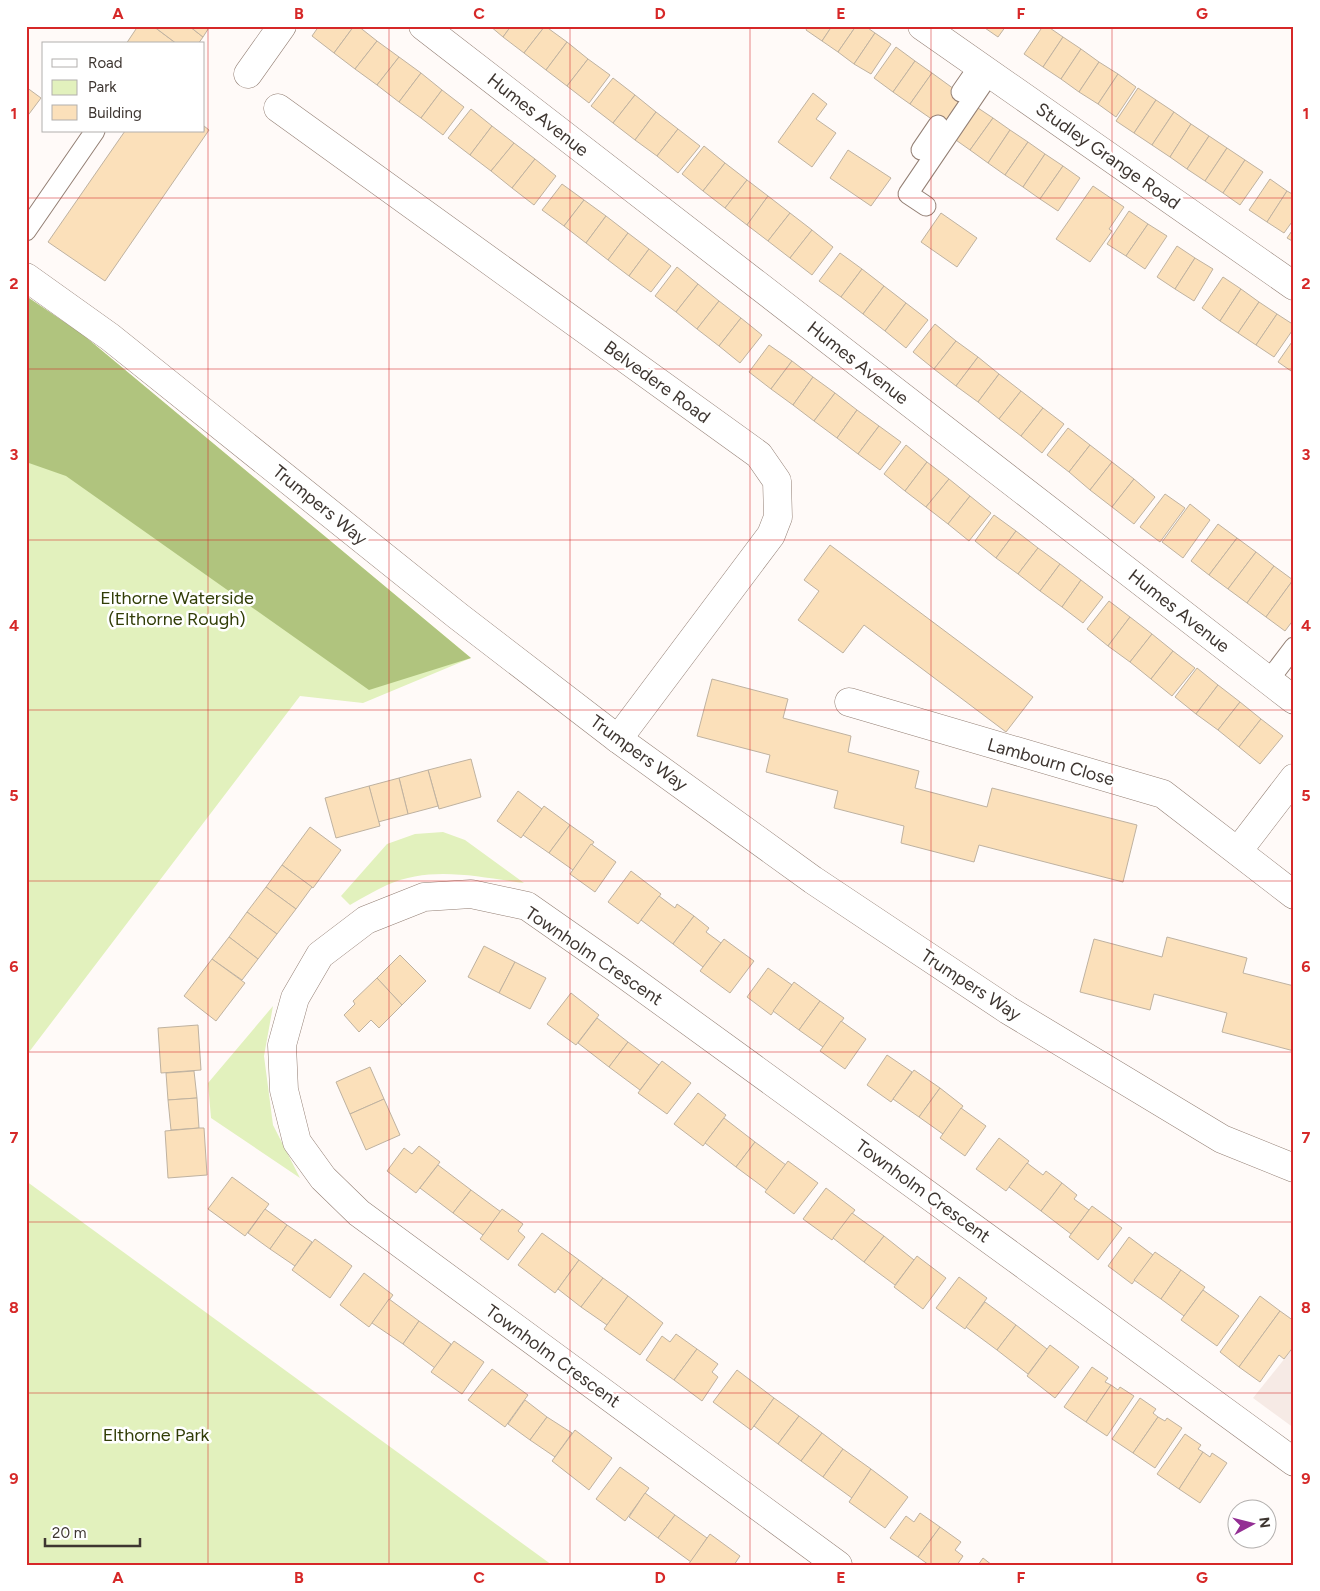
<svg xmlns="http://www.w3.org/2000/svg" width="1320" height="1591" viewBox="0 0 1320 1591" font-family="Figtree,sans-serif">
<rect width="100%" height="100%" fill="#fffaf8"/>
<polygon fill="#f6eae5" points="1294,1347 1294,1428 1253,1398"/>
<g fill="#e2f1bd">
<polygon points="26,296 82,334 471,658 363,703 300,696 26,1056"/>
<path d="M443,832L465,840L524,883C479,877 431,865 387,885C374,891 362,898 350,905L341,896L387,844L415,834Z"/>
<polygon points="273,1006 264,1056 273,1125 300,1178 211,1118 208,1083"/>
<polygon points="26,1181 552,1565 26,1565"/>
</g>
<polygon fill="#b0c47e" points="26,296 82,334 471,658 369,690 66,476 26,462"/>
<g fill="#fbe0ba" stroke="#bfb2a0">
<polygon points="138,26 153,26 177,44 126,44"/>
<polygon points="153,26 189,26 203,37 198,44 177,44"/>
<polygon points="189,26 210,26 203,37"/>
<polygon points="319,26 354,26 334,53 312,36"/>
<polygon points="354,26 358,26 377,41 355,69 334,53"/>
<polygon points="490,26 511,26 503,37"/>
<polygon points="511,26 545,26 524,53 503,37"/>
<polygon points="545,26 567,42 546,70 524,53"/>
<polygon points="808,26 832,26 822,41 806,30"/>
<polygon points="832,26 856,26 838,52 822,41"/>
<polygon points="856,26 865,26 875,33 854,64 838,52"/>
<polygon points="982,26 1006,26 998,37"/>
<polygon points="1043,26 1047,26 1063,37 1043,67 1024,54"/>
<polygon points="875,33 891,44 871,74 854,64"/>
<polygon points="1063,37 1081,49 1061,79 1043,67"/>
<polygon points="377,41 399,57 377,85 355,69"/>
<polygon points="567,42 588,59 567,86 546,70"/>
<polygon points="896,47 915,61 893,92 874,78"/>
<polygon points="1081,49 1099,62 1079,92 1061,79"/>
<polygon points="399,57 421,73 399,102 377,85"/>
<polygon points="588,59 610,75 589,103 567,86"/>
<polygon points="915,61 932,73 910,104 893,92"/>
<polygon points="1099,62 1118,74 1098,104 1079,92"/>
<polygon points="421,73 442,90 421,118 399,102"/>
<polygon points="932,73 965,97 943,127 910,104"/>
<polygon points="1118,74 1136,87 1116,117 1098,104"/>
<polygon points="613,78 635,95 613,123 591,106"/>
<polygon points="26,87 41,98 26,118 26,127"/>
<polygon points="1138,88 1156,100 1134,133 1116,121"/>
<polygon points="442,90 464,107 443,135 421,118"/>
<polygon points="813,93 827,104 816,119 836,133 812,167 778,142"/>
<polygon points="635,95 656,112 635,140 613,123"/>
<polygon points="1156,100 1174,112 1152,145 1134,133"/>
<polygon points="975,106 993,118 970,150 953,138"/>
<polygon points="471,109 492,126 470,155 448,138"/>
<polygon points="656,112 678,129 657,156 635,140"/>
<polygon points="1174,112 1191,124 1170,157 1152,145"/>
<polygon points="993,118 1010,130 988,163 970,150"/>
<polygon points="1191,124 1209,136 1187,169 1170,157"/>
<polygon points="204,126 209,130 105,281 48,242 125,131 204,131"/>
<polygon points="492,126 514,143 491,171 470,155"/>
<polygon points="678,129 700,146 678,173 657,156"/>
<polygon points="1010,130 1028,142 1005,175 988,163"/>
<polygon points="1209,136 1227,148 1205,181 1187,169"/>
<polygon points="1028,142 1045,154 1023,187 1005,175"/>
<polygon points="514,143 535,159 512,188 491,171"/>
<polygon points="704,146 725,163 703,191 682,174"/>
<polygon points="1227,148 1245,160 1223,193 1205,181"/>
<polygon points="848,150 891,178 871,206 830,178"/>
<polygon points="1045,154 1063,166 1040,199 1023,187"/>
<polygon points="535,159 556,176 534,205 512,188"/>
<polygon points="1245,160 1263,172 1240,205 1223,193"/>
<polygon points="725,163 747,180 725,208 703,191"/>
<polygon points="1063,166 1080,178 1058,211 1040,199"/>
<polygon points="1270,179 1287,191 1267,222 1249,210"/>
<polygon points="747,180 768,196 747,225 725,208"/>
<polygon points="562,184 584,200 564,226 542,210"/>
<polygon points="1093,186 1124,207 1109,229 1112,231 1090,262 1056,239"/>
<polygon points="1287,191 1294,195 1294,219 1284,233 1267,222"/>
<polygon points="768,196 790,213 768,241 747,225"/>
<polygon points="584,200 606,216 586,243 564,226"/>
<polygon points="1129,211 1148,224 1126,256 1107,244"/>
<polygon points="790,213 812,230 790,258 768,241"/>
<polygon points="941,213 977,238 957,267 921,242"/>
<polygon points="606,216 628,233 608,260 586,243"/>
<polygon points="1148,224 1167,236 1145,269 1126,256"/>
<polygon points="1294,228 1294,242 1287,238"/>
<polygon points="812,230 833,247 812,275 790,258"/>
<polygon points="628,233 649,249 629,276 608,260"/>
<polygon points="1177,246 1195,258 1175,289 1157,277"/>
<polygon points="649,249 671,266 651,292 629,276"/>
<polygon points="840,253 862,269 841,297 819,281"/>
<polygon points="1195,258 1213,269 1194,301 1175,289"/>
<polygon points="677,267 698,284 676,312 655,296"/>
<polygon points="862,269 884,286 863,314 841,297"/>
<polygon points="1223,277 1241,289 1220,321 1202,308"/>
<polygon points="698,284 719,301 697,329 676,312"/>
<polygon points="884,286 906,303 885,331 863,314"/>
<polygon points="1241,289 1259,302 1238,333 1220,321"/>
<polygon points="719,301 741,318 719,346 697,329"/>
<polygon points="1259,302 1277,314 1256,345 1238,333"/>
<polygon points="906,303 928,320 906,348 885,331"/>
<polygon points="1277,314 1294,325 1294,328 1274,357 1256,345"/>
<polygon points="741,318 762,335 740,363 719,346"/>
<polygon points="935,324 956,341 934,369 913,352"/>
<polygon points="1294,339 1294,373 1278,362"/>
<polygon points="956,341 978,357 956,386 934,369"/>
<polygon points="769,345 792,361 771,389 749,372"/>
<polygon points="978,357 999,374 978,402 956,386"/>
<polygon points="792,361 813,377 793,405 771,389"/>
<polygon points="999,374 1021,391 999,419 978,402"/>
<polygon points="813,377 835,393 814,421 793,405"/>
<polygon points="1021,391 1043,408 1021,436 999,419"/>
<polygon points="835,393 857,410 837,438 814,421"/>
<polygon points="1043,408 1064,424 1042,453 1021,436"/>
<polygon points="857,410 879,426 858,454 837,438"/>
<polygon points="879,426 901,442 880,470 858,454"/>
<polygon points="1068,428 1090,445 1069,472 1047,455"/>
<polygon points="906,445 927,462 905,491 884,474"/>
<polygon points="1090,445 1112,462 1090,490 1069,472"/>
<polygon points="927,462 949,479 926,507 905,491"/>
<polygon points="1112,462 1134,479 1112,507 1090,490"/>
<polygon points="949,479 970,496 948,524 926,507"/>
<polygon points="1134,479 1155,497 1134,524 1112,507"/>
<polygon points="1165,494 1185,508 1160,542 1140,527"/>
<polygon points="970,496 991,513 969,541 948,524"/>
<polygon points="1190,504 1210,520 1183,558 1162,542"/>
<polygon points="994,515 1016,531 996,558 975,541"/>
<polygon points="1218,524 1237,538 1209,575 1191,561"/>
<polygon points="1016,531 1038,548 1018,574 996,558"/>
<polygon points="1237,538 1256,552 1228,589 1209,575"/>
<polygon points="830,545 1033,697 1006,732 864,625 843,653 798,620 819,591 804,580"/>
<polygon points="1038,548 1060,564 1040,591 1018,574"/>
<polygon points="1256,552 1274,566 1247,603 1228,589"/>
<polygon points="1060,564 1081,580 1062,607 1040,591"/>
<polygon points="1274,566 1293,580 1266,617 1247,603"/>
<polygon points="1081,580 1103,597 1083,623 1062,607"/>
<polygon points="1293,580 1294,619 1285,631 1266,617"/>
<polygon points="1109,601 1130,617 1108,646 1087,629"/>
<polygon points="1130,617 1152,634 1130,662 1108,646"/>
<polygon points="1152,634 1173,651 1151,679 1130,662"/>
<polygon points="1173,651 1195,668 1172,696 1151,679"/>
<polygon points="1197,668 1218,685 1196,714 1175,697"/>
<polygon points="712,679 788,699 783,718 851,736 848,752 919,771 915,788 987,807 992,788 1137,825 1123,882 979,845 974,862 901,843 904,826 834,808 838,791 766,772 770,755 697,736"/>
<polygon points="1218,685 1240,702 1218,730 1196,714"/>
<polygon points="1240,702 1261,719 1239,747 1218,730"/>
<polygon points="1261,719 1283,736 1260,764 1239,747"/>
<polygon points="471,759 481,797 439,809 428,770"/>
<polygon points="428,770 438,806 408,814 399,778"/>
<polygon points="399,778 408,814 378,822 369,786"/>
<polygon points="369,786 380,826 336,838 325,798"/>
<polygon points="518,791 542,809 521,838 497,821"/>
<polygon points="544,806 570,825 549,853 523,835"/>
<polygon points="570,825 594,842 573,870 549,853"/>
<polygon points="310,827 341,850 313,888 282,865"/>
<polygon points="591,844 616,862 595,892 570,874"/>
<polygon points="282,865 312,887 296,909 266,887"/>
<polygon points="631,871 661,894 638,924 608,902"/>
<polygon points="266,887 296,909 277,934 247,912"/>
<polygon points="659,896 675,908 677,904 694,916 673,944 641,920"/>
<polygon points="247,912 277,934 258,959 229,937"/>
<polygon points="694,916 709,928 706,932 721,943 703,967 673,944"/>
<polygon points="229,937 258,959 242,980 212,959"/>
<polygon points="1167,937 1247,958 1243,973 1294,986 1294,1051 1222,1032 1227,1013 1154,994 1150,1010 1080,992 1094,939 1162,957"/>
<polygon points="724,939 754,961 730,993 700,971"/>
<polygon points="484,946 515,962 499,993 468,977"/>
<polygon points="400,955 426,981 402,1005 377,978"/>
<polygon points="212,959 245,983 216,1021 184,996"/>
<polygon points="515,962 546,978 530,1009 499,993"/>
<polygon points="768,968 792,985 771,1015 747,997"/>
<polygon points="377,978 402,1005 379,1028 371,1020 359,1032 344,1015 355,1004 353,1001"/>
<polygon points="794,982 820,1001 799,1030 773,1011"/>
<polygon points="571,993 599,1015 576,1045 547,1024"/>
<polygon points="820,1001 844,1018 823,1047 799,1030"/>
<polygon points="597,1018 628,1042 609,1067 578,1043"/>
<polygon points="841,1021 866,1039 845,1069 820,1051"/>
<polygon points="198,1025 201,1070 161,1073 158,1028"/>
<polygon points="628,1042 659,1065 640,1090 609,1067"/>
<polygon points="887,1055 912,1072 891,1102 867,1085"/>
<polygon points="662,1061 691,1083 667,1114 638,1093"/>
<polygon points="370,1067 384,1099 350,1114 336,1082"/>
<polygon points="914,1070 940,1088 919,1117 893,1099"/>
<polygon points="194,1071 197,1098 168,1100 166,1073"/>
<polygon points="940,1088 963,1106 943,1134 919,1117"/>
<polygon points="698,1093 726,1115 703,1146 674,1124"/>
<polygon points="197,1098 199,1128 171,1130 168,1100"/>
<polygon points="384,1099 400,1135 366,1150 350,1114"/>
<polygon points="961,1108 986,1126 965,1156 940,1138"/>
<polygon points="724,1118 755,1142 736,1167 705,1143"/>
<polygon points="199,1128 204,1128 207,1175 168,1178 165,1131"/>
<polygon points="999,1138 1029,1161 1006,1191 976,1169"/>
<polygon points="755,1142 786,1165 767,1190 736,1167"/>
<polygon points="419,1146 440,1162 416,1193 387,1171 404,1148 412,1154"/>
<polygon points="788,1161 818,1183 794,1214 765,1192"/>
<polygon points="1027,1163 1043,1175 1046,1171 1062,1183 1041,1211 1009,1187"/>
<polygon points="438,1165 471,1190 453,1213 420,1188"/>
<polygon points="232,1177 269,1204 245,1236 208,1209"/>
<polygon points="1062,1183 1077,1195 1074,1199 1089,1210 1071,1234 1041,1211"/>
<polygon points="826,1188 855,1210 832,1240 803,1219"/>
<polygon points="471,1190 501,1212 483,1235 453,1213"/>
<polygon points="1092,1206 1122,1228 1098,1260 1069,1237"/>
<polygon points="265,1209 287,1225 270,1249 248,1233"/>
<polygon points="502,1209 523,1224 518,1231 525,1237 508,1260 480,1239"/>
<polygon points="852,1213 884,1236 864,1262 833,1238"/>
<polygon points="287,1225 312,1242 295,1266 270,1249"/>
<polygon points="542,1233 579,1260 555,1293 518,1265"/>
<polygon points="884,1236 914,1260 895,1285 864,1262"/>
<polygon points="1129,1237 1153,1255 1132,1284 1108,1266"/>
<polygon points="315,1239 352,1266 330,1298 292,1270"/>
<polygon points="1155,1252 1181,1270 1161,1299 1134,1280"/>
<polygon points="917,1256 946,1278 923,1309 894,1287"/>
<polygon points="579,1260 603,1278 581,1307 558,1289"/>
<polygon points="1181,1270 1205,1287 1184,1316 1161,1299"/>
<polygon points="364,1273 393,1295 369,1327 340,1305"/>
<polygon points="959,1277 987,1298 965,1329 936,1308"/>
<polygon points="603,1278 628,1296 607,1325 581,1307"/>
<polygon points="1203,1290 1239,1316 1217,1346 1181,1320"/>
<polygon points="628,1296 663,1323 640,1355 604,1329"/>
<polygon points="1260,1296 1280,1311 1239,1367 1220,1352"/>
<polygon points="389,1299 419,1321 403,1344 372,1323"/>
<polygon points="985,1302 1016,1325 997,1350 966,1327"/>
<polygon points="1280,1311 1294,1321 1294,1346 1284,1359 1279,1355 1260,1382 1239,1367"/>
<polygon points="419,1321 451,1344 435,1368 403,1344"/>
<polygon points="1016,1325 1047,1349 1028,1374 997,1350"/>
<polygon points="676,1334 697,1349 674,1380 646,1360 662,1336 670,1342"/>
<polygon points="454,1341 484,1362 462,1394 431,1372"/>
<polygon points="1050,1345 1079,1367 1055,1398 1027,1376"/>
<polygon points="697,1349 718,1364 712,1372 718,1377 702,1401 674,1380"/>
<polygon points="1092,1367 1108,1378 1105,1382 1111,1385 1086,1422 1064,1407"/>
<polygon points="492,1369 528,1395 505,1427 468,1400"/>
<polygon points="737,1370 774,1398 751,1430 713,1402"/>
<polygon points="1111,1385 1118,1390 1120,1387 1134,1396 1107,1436 1086,1422"/>
<polygon points="774,1398 799,1416 778,1444 754,1426"/>
<polygon points="1140,1398 1156,1409 1153,1413 1158,1417 1133,1453 1112,1439"/>
<polygon points="525,1400 547,1417 530,1440 508,1424"/>
<polygon points="799,1416 822,1433 801,1461 778,1444"/>
<polygon points="547,1417 572,1433 555,1457 530,1440"/>
<polygon points="1158,1417 1165,1421 1167,1418 1182,1428 1155,1468 1133,1453"/>
<polygon points="575,1430 612,1458 589,1490 552,1461"/>
<polygon points="822,1433 843,1449 823,1477 801,1461"/>
<polygon points="1185,1434 1201,1445 1198,1449 1203,1452 1179,1489 1157,1474"/>
<polygon points="843,1449 871,1469 852,1498 823,1477"/>
<polygon points="1203,1452 1210,1457 1212,1453 1227,1463 1200,1503 1179,1489"/>
<polygon points="620,1467 649,1488 625,1521 596,1499"/>
<polygon points="871,1469 908,1497 885,1528 849,1502"/>
<polygon points="645,1493 675,1515 658,1538 629,1517"/>
<polygon points="920,1513 940,1527 918,1557 890,1538 906,1516 914,1522"/>
<polygon points="675,1515 707,1538 691,1562 658,1538"/>
<polygon points="940,1527 961,1542 955,1550 963,1556 957,1565 929,1565 918,1557"/>
<polygon points="710,1534 740,1556 734,1565 688,1565"/>
<polygon points="983,1558 992,1565 978,1565"/>
</g>
<g fill="none" stroke-linecap="round" stroke-linejoin="round">
<defs>
<g id="lane">
<polyline points="961,92 979,66"/>
<polyline points="921,150 938,125"/>
<polyline points="926,206 908,194 990,73"/>
<polyline points="26,231 95,131"/>
<polyline points="1269,680 1294,647"/>
</g>
<g id="street">
<polyline points="423,26 1294,700"/>
<polyline points="922,26 1294,286"/>
<polyline points="248,74 282,26"/>
<polyline points="278,108 759,455 777,481 778,517 771,535 618,739"/>
<polyline points="26,277 110,337 458,616 618,739 813,880 1008,1010 1222,1139 1294,1168"/>
<polyline points="849,702 1163,794 1294,895"/>
<polyline points="1238,851 1294,778"/>
<polyline points="838,1565 359,1213 323,1178 297,1142 284,1090 282,1045 295,998 320,955 366,920 424,897 471,894 527,906 617,969 1019,1261 1294,1462"/>
</g>
</defs>
<use href="#lane" stroke="#937f74" stroke-width="21"/>
<use href="#street" stroke="#937f74" stroke-width="29"/>
<use href="#lane" stroke="#fff" stroke-width="19"/>
<use href="#street" stroke="#fff" stroke-width="28"/>
</g>
<path fill="none" stroke="#d62828" stroke-width="1" stroke-opacity="0.55" d="M208,26V1565M389,26V1565M570,26V1565M750,26V1565M931,26V1565M1112,26V1565M26,198H1294M26,369H1294M26,540H1294M26,710H1294M26,881H1294M26,1052H1294M26,1222H1294M26,1393H1294"/>
<g text-anchor="middle" stroke-width="5" stroke-linejoin="round" paint-order="stroke">
<g font-size="18" fill="#3e3631" stroke="#fff">
<text transform="translate(538 115) rotate(38)" y="6">Humes Avenue</text>
<text transform="translate(1108 156) rotate(35)" y="6">Studley Grange Road</text>
<text transform="translate(858 363) rotate(38)" y="6">Humes Avenue</text>
<text transform="translate(657 382) rotate(36)" y="6">Belvedere Road</text>
<text transform="translate(320 505) rotate(39)" y="6">Trumpers Way</text>
<text transform="translate(1179 611) rotate(38)" y="6">Humes Avenue</text>
<text transform="translate(639 753) rotate(36)" y="6">Trumpers Way</text>
<text transform="translate(1051 762) rotate(16)" y="6">Lambourn Close</text>
<text transform="translate(594 956) rotate(34)" y="6">Townholm Crescent</text>
<text transform="translate(971 985) rotate(33)" y="6">Trumpers Way</text>
<text transform="translate(923 1191) rotate(36)" y="6">Townholm Crescent</text>
<text transform="translate(553 1356) rotate(36)" y="6">Townholm Crescent</text>
</g>
<g font-size="18" fill="#313d07" stroke="#fff">
<text x="177" y="604">Elthorne Waterside<tspan x="177" dy="21">(Elthorne Rough)</tspan></text>
<text x="156" y="1441">Elthorne Park</text>
</g>
</g>
<rect width="1320" height="1591" fill="none" stroke="#ffffff" stroke-width="55"/>
<rect x="42" y="42" width="162" height="90" fill="#ffffff" stroke="#b2afad"/>
<rect x="52" y="59" width="25" height="8" fill="#ffffff" stroke="#b2afad"/>
<text x="88" y="68" font-size="15" fill="#3e3631">Road</text>
<rect x="52" y="80" width="25" height="15" fill="#e2f1bd" stroke="#b2afad"/>
<text x="88" y="92" font-size="15" fill="#3e3631">Park</text>
<rect x="52" y="105" width="25" height="15" fill="#fbe0ba" stroke="#b2afad"/>
<text x="88" y="118" font-size="15" fill="#3e3631">Building</text>
<g transform="translate(1252 1524) rotate(83)"><circle r="24" fill="#ffffff" stroke="#b2afad"/>
<path d="M0-4L9 19L0 12L-9 19Z" fill="#932e94"/>
<text y="-8" font-size="14" font-weight="bold" text-anchor="middle" fill="#3e3631">N</text>
</g>
<path d="M45 1538v8h95v-8" fill="none" stroke="#3e3631" stroke-width="2.5"/>
<text x="52" y="1538" font-size="15" fill="#3e3631" stroke="#ffffff" stroke-width="4" paint-order="stroke">20 m</text>
<rect x="28" y="28" width="1264" height="1536" fill="none" stroke="#d62828" stroke-width="2"/>
<g font-size="16" text-anchor="middle" font-weight="bold" fill="#d62828">
<text x="118" y="19">A</text>
<text x="299" y="19">B</text>
<text x="479" y="19">C</text>
<text x="660" y="19">D</text>
<text x="841" y="19">E</text>
<text x="1021" y="19">F</text>
<text x="1202" y="19">G</text>
<text x="14" y="119">1</text>
<text x="1306" y="119">1</text>
<text x="14" y="289">2</text>
<text x="1306" y="289">2</text>
<text x="14" y="460">3</text>
<text x="1306" y="460">3</text>
<text x="14" y="631">4</text>
<text x="1306" y="631">4</text>
<text x="14" y="801">5</text>
<text x="1306" y="801">5</text>
<text x="14" y="972">6</text>
<text x="1306" y="972">6</text>
<text x="14" y="1143">7</text>
<text x="1306" y="1143">7</text>
<text x="14" y="1313">8</text>
<text x="1306" y="1313">8</text>
<text x="14" y="1484">9</text>
<text x="1306" y="1484">9</text>
<text x="118" y="1583">A</text>
<text x="299" y="1583">B</text>
<text x="479" y="1583">C</text>
<text x="660" y="1583">D</text>
<text x="841" y="1583">E</text>
<text x="1021" y="1583">F</text>
<text x="1202" y="1583">G</text>
</g>
</svg>
